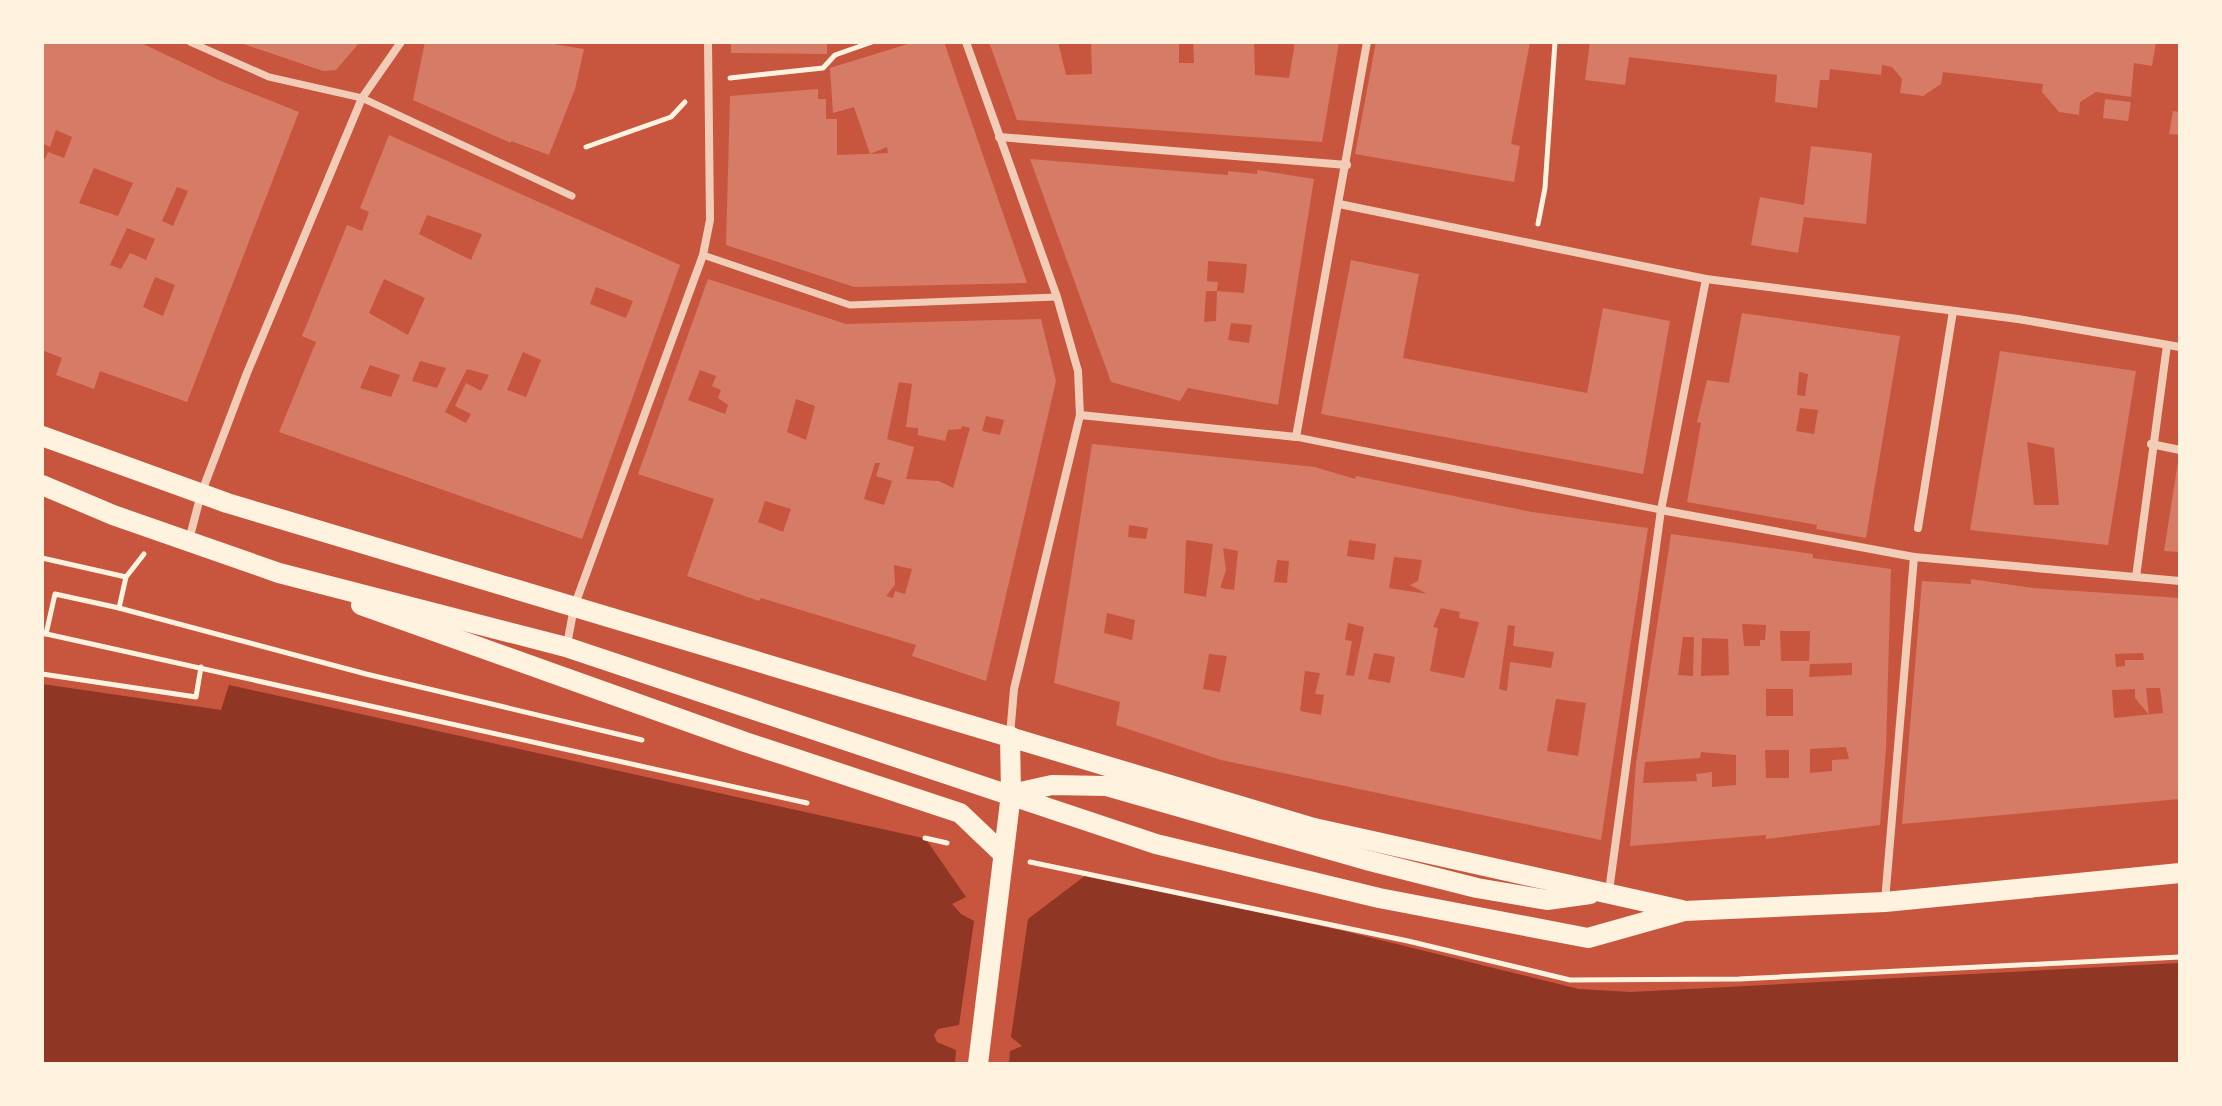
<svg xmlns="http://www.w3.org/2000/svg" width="2222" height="1106" viewBox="0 0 2222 1106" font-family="'Noto Sans',sans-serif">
<rect width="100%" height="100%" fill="#c8553d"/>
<polygon fill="#8f3625" points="42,684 221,710 229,685 1344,931 1579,989 1631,992 2180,963 2180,1064 42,1064"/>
<polygon fill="#c8553d" points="923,835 1090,872 1028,919 1011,1037 1022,1046 1010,1051 1009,1064 955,1064 956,1050 937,1042 934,1035 938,1029 959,1025 974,921 961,914 952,904 966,897"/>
<g fill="#d67c66" fill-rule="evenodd">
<path d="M42,42H139L221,81L299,112L187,402L100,371L94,389L56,375L62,358L42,350V158L45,159L48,152L64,158L72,137L56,130L50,147L42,143ZM94,168L133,183L118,216L79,203ZM177,187L188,191L173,226L162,221ZM127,228L155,239L146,260L130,253L121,269L110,265ZM155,277L175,285L163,316L143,307Z"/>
<polygon points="238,42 360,42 336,70 323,71"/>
<polygon points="425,42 541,42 584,49 575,89 549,155 511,141 511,143 413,100"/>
<polygon points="731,42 827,42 827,54 731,53"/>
<polygon points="914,42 944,42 1027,283 854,287 726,245 730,96 818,89 818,99 826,99 826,119 837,119 837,155 865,154 870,154 888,153 887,147 870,154 854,107 833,113 830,68"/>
<polygon points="989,42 1058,42 1066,75 1092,74 1091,42 1179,42 1179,63 1194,63 1193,42 1254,42 1255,75 1289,78 1295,42 1339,42 1322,142 1017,120"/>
<polygon points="1376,42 1530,42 1511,144 1520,146 1514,182 1355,154"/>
<polygon points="1590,42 2156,42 2152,66 2134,63 2131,97 2096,92 2080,102 2079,115 2059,112 2042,92 2043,84 1943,72 1941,84 1923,96 1900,93 1902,79 1892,67 1882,65 1881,75 1830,69 1829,80 1820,80 1817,108 1775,102 1777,75 1629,57 1625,85 1585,80"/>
<polygon points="2105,99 2131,102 2128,121 2103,118"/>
<polygon points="2173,111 2180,112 2180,135 2169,134"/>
<path d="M389,135L680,265L582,539L279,432L316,342L302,336L347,225L362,231L369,212L360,208ZM427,215L482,234L471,260L419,234ZM384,279L425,298L408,335L369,313ZM596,287L633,301L626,318L590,304ZM523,352L541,360L526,397L507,390ZM420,361L446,368L437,388L412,381ZM370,365L400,375L391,397L360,388ZM467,369L489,375L481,391L466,383L455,406L471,414L466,423L445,412Z"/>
<polygon points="1811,146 1872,153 1866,224 1804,217 1798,253 1751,245 1760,197 1804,205"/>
<path d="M1030,159L1228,175V171L1257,174V170L1314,179L1278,405L1188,388L1180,401L1111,382ZM1208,261L1247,264L1244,293L1217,291L1218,282L1207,281ZM1206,291H1217L1216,321L1204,322ZM1231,323L1252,325L1249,343L1228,340Z"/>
<polygon points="1351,260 1419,274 1403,358 1587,393 1603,308 1670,321 1643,474 1321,414"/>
<path d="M708,279L846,324L1041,319L1056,381L986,681L912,656L916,645L761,598L759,601L687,576L714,499L638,474ZM700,370L716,376L712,386L721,390L718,398L728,405L725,414L688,400ZM899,382L912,384L906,427L918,428V435L945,441L948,430L961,429L962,426L970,428L953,488L939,481L906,479L914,447L887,439ZM796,399L815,406L806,440L787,432ZM986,416L1004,420L1000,435L982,431ZM875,463H880L876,476L892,481L884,505L864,499ZM765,501L791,509L783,532L758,522ZM894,565L912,569L905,594L895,591L893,598L886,596L895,585Z"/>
<path d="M1742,313L1900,336L1866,538L1816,529L1817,525L1687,502L1701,423L1697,422L1707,380L1729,383ZM1799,372L1808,374L1805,396L1797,395ZM1800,408L1818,410L1814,434L1796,431Z"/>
<path d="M2000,351L2136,371L2108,545L1970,530ZM2027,442L2054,448L2059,505H2034Z"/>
<path d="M1092,444L1315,467L1355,479L1356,476L1532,512L1648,528L1601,840L1221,760L1116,725L1120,702L1054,683ZM1129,525L1148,528L1146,539L1128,537ZM1186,540L1213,544L1206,597L1184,593ZM1349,540L1376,544L1374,560L1347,556ZM1223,548L1238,551L1234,590L1220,588L1226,570ZM1394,557L1422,560L1418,581L1410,585L1427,594L1389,588ZM1277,560L1289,561L1287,583L1274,582ZM1441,608L1460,612L1459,618L1479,622L1464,678L1430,671L1438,628L1433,627ZM1107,613L1135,620L1132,640L1104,633ZM1348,623L1364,627L1354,676L1346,675L1352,641L1345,640ZM1508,625L1515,626L1513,646L1554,652L1551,668L1510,662L1507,691L1499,689ZM1374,653L1395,657L1390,683L1368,679ZM1209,654L1227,656L1220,692L1203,689ZM1305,671L1320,673L1315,694L1324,695L1321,715L1300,711ZM1556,699L1586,703L1578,756L1547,751Z"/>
<polygon points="2178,462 2180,463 2180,552 2164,551"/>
<path d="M1671,534L1813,554V558L1891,569L1886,748L1880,825L1766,839V835L1630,846L1636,763ZM1742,624L1766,625L1765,640H1760V646H1744ZM1780,631H1810L1809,661H1781ZM1683,637H1694L1693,676L1678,675ZM1702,638L1728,639L1729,675L1701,676ZM1852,663V675L1809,677L1810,664ZM1766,689H1793V716H1766ZM1846,747L1849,759L1832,760V771L1810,773V749ZM1765,750H1789V778H1766ZM1701,752L1736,755V785L1712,787V772L1696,774L1697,781L1643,783L1645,762L1700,758Z"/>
<path d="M1971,579L2033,588L2180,598V799L1902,824L1922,581L1971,584ZM2143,653L2144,660H2125V666L2116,667L2115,654ZM2146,688H2160L2163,713L2114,718L2112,690L2135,689V698L2149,715Z"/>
</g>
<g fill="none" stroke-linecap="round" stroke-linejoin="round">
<g stroke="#fff3e0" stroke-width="5">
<polyline points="730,78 823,68 835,55 872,42"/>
<polyline points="586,147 671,117 685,102"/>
<polyline points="1538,224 1545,188 1555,42"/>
<polyline points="42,558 126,577"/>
<polyline points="119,608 366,674 642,740"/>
<polyline points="42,633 807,803"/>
<polyline points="46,634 55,594 119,608 126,577 144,554"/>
<polyline points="42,674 196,697 201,667"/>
<polyline points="925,838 947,843"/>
<polyline points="1030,862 1408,941 1570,980 1739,979 2180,957"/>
</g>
<g stroke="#f1ccb7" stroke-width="7">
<polyline points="190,42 269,77 362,98 572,196"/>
<polyline points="703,255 850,305 1057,297"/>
<polyline points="1296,437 1661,510"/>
</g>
<g stroke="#f1ccb7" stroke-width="8">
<polyline points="966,42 1057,297 1078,371 1080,415 1014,689 1010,735"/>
<polyline points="999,137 1347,165"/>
<polyline points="1339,204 1706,279 2018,319 2180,347"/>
<polyline points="1080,415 1296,437 1367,42"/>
<polyline points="2151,444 2180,450"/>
<polyline points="1661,510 1914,557 2180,581"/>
<polyline points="1918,528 1953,311"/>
<polyline points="189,540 201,494 247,373 362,98 401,42"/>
<polyline points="2136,577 2167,345"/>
<polyline points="567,645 574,607 703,255 710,220 708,42"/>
<polyline points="1609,891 1661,510 1706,279"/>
<polyline points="1885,901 1914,557"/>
</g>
<g stroke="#fff3e0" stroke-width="20">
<polyline points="42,436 227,503 1314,828 1682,910"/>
<polyline points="42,485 113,515 279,573 566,647 1156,844 1379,898 1588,938 1684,911 1885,902 2180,873"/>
<polyline points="361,605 745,742 960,813 1002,853"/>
<polyline points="1011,794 1052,785 1106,786 1366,860 1477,888 1547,900 1590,894"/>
<polyline points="978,1064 1011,794 1010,736"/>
</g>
</g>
<rect width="2222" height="1106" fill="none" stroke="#fff3e0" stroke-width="88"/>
</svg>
